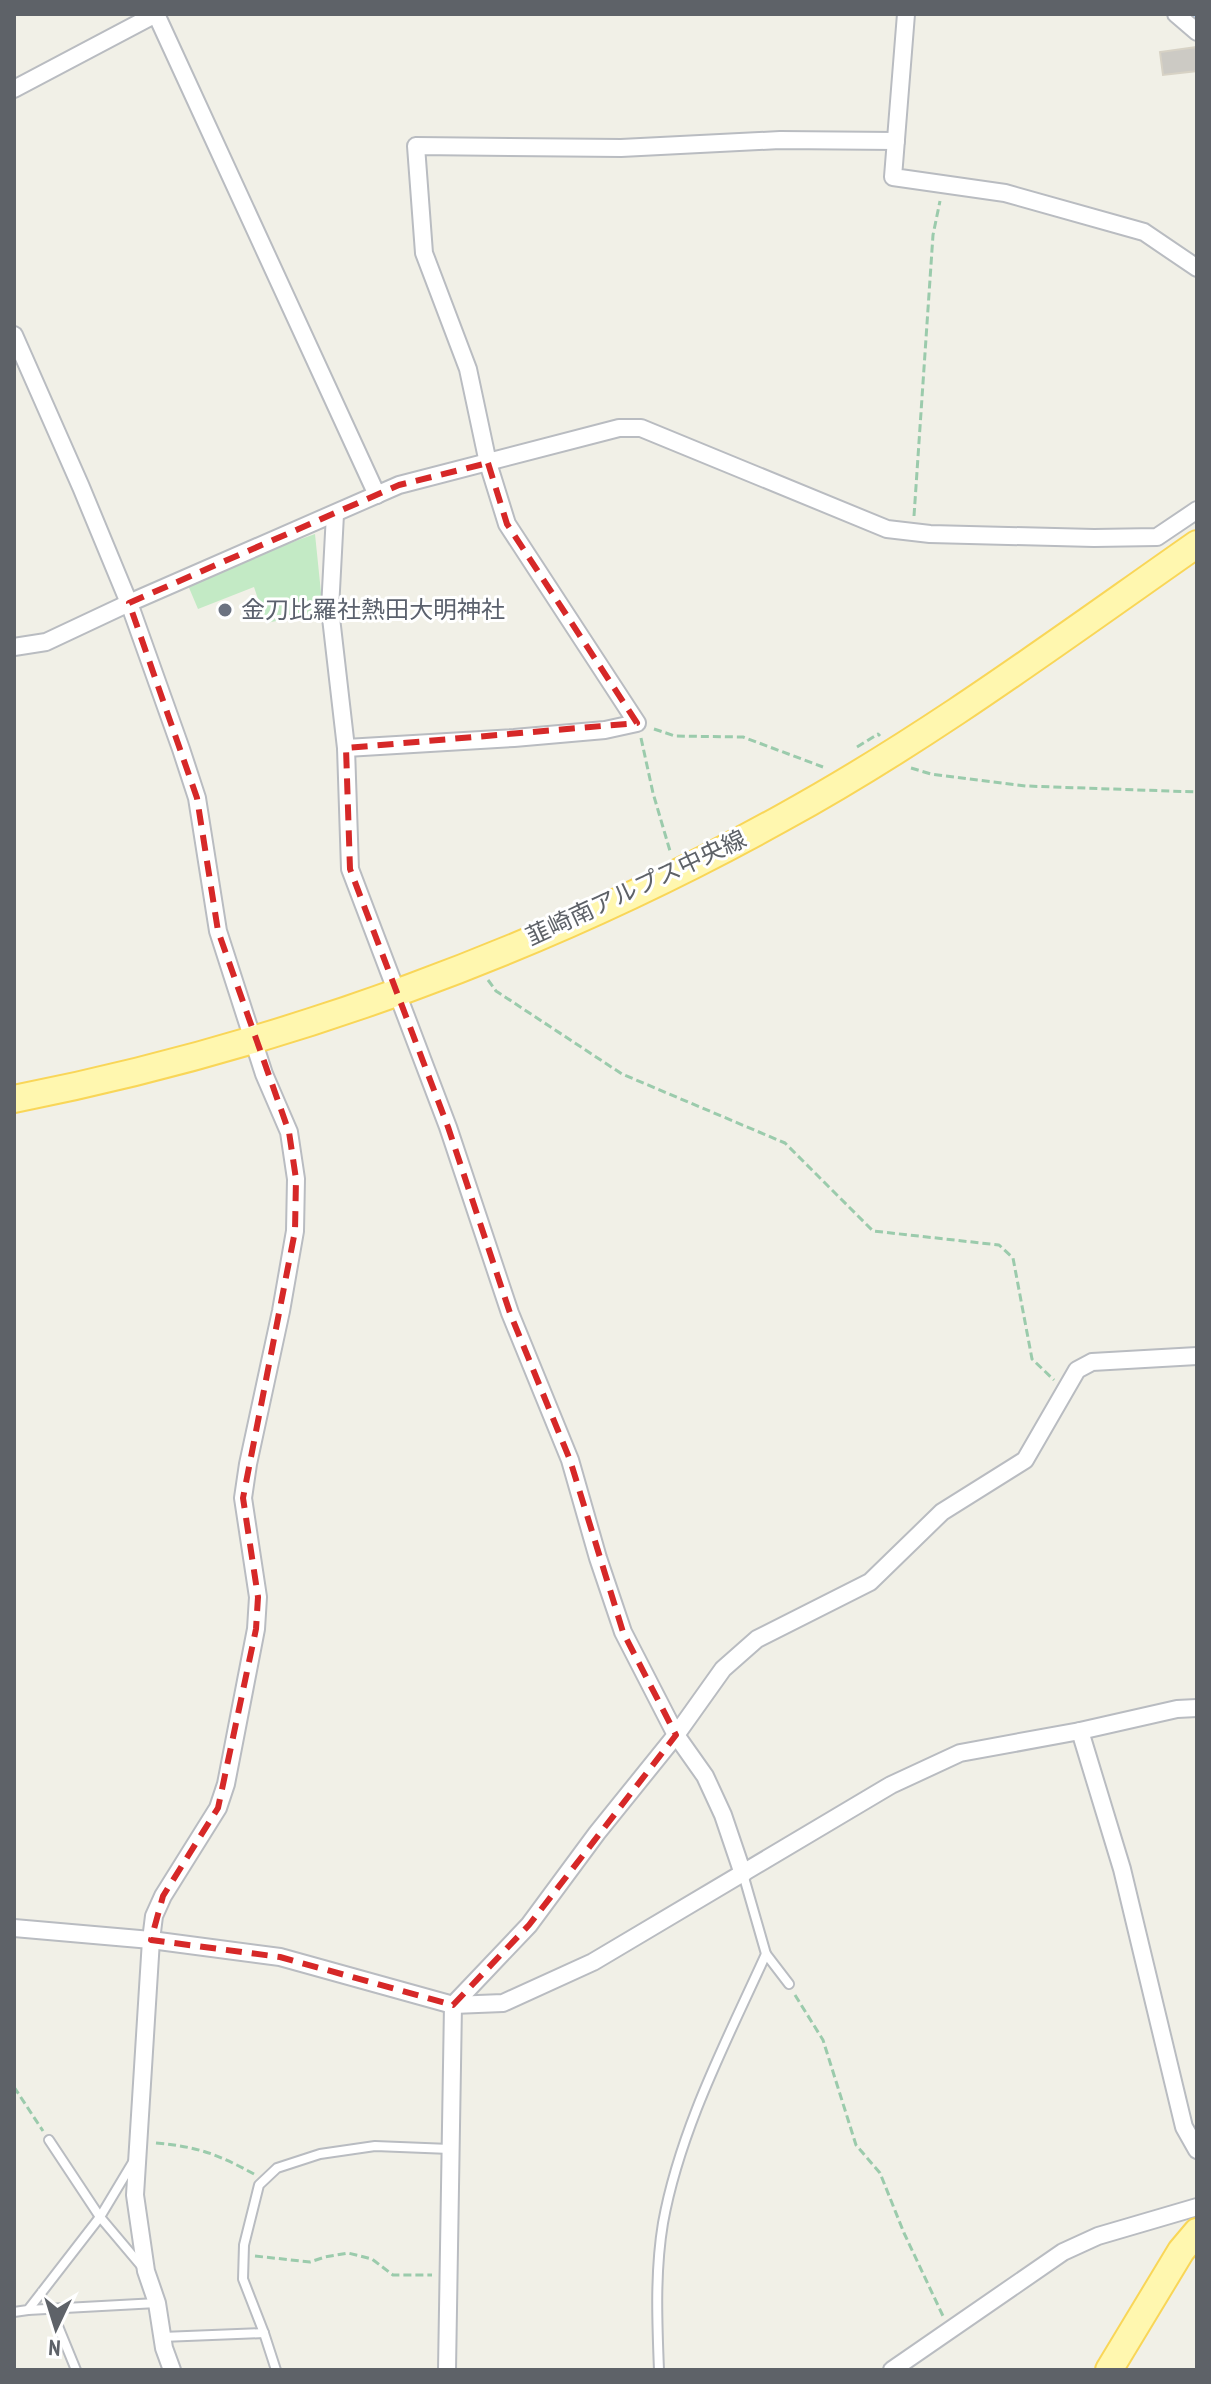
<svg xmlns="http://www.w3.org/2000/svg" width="1211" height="2384" viewBox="0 0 1211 2384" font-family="'PT Sans Narrow','Noto Sans JP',sans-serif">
<rect width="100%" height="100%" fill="#f1f0e7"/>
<polygon fill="#c3eac5" points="315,534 323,612 266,623 254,587 198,609 187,583 245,559"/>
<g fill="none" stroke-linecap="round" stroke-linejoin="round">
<polyline stroke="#aad4ff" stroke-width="5" points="1189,14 1197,20"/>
</g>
<polygon fill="#cccac4" stroke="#d7d2c5" stroke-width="2" points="1197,47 1197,71 1163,75 1160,52"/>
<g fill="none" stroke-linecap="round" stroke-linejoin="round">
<defs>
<g id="lane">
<polyline points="766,1954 789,1984"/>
<polyline points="49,2140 100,2217 143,2268"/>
<polyline points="51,2309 76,2370"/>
<polyline points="28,2310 157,2303"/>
<polyline points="14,2312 28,2310 100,2217 133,2162"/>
<polyline points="162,2337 264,2333"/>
<polyline points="276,2370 264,2333 243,2279 244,2245 259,2185 277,2168 320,2154 375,2146 450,2149"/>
<path d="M659,2370C657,2321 655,2271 663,2223C680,2129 727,2040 766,1954L743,1874"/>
</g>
<g id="street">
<polyline points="156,14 377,495"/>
<polyline points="906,14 893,177 1005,193 1144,232 1197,268"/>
<polyline points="1176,14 1197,32"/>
<polyline points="14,89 156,14"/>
<polyline points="14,335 81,487 129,603 181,749 197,798 218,931 264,1074 289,1132 296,1179 295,1231 281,1311 248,1464 243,1498 258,1597 256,1629 226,1784 218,1808 163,1896 154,1916 151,1940 135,2195 146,2271 157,2303 164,2348 172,2370"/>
<polyline points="335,514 330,609 346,748 350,869 448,1127 510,1313 570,1460 598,1558 623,1632 676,1735 705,1776 723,1815 743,1874"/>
<polyline points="14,647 46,642 129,603 399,485 619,428 641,428 887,529 930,534 1094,538 1157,537 1197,510"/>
<polyline points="346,748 514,738 605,730 637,723 507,524 488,463 468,369 424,253 416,146 621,148 780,140 896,141"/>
<polyline points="1080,1731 1122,1869 1184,2127 1197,2150"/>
<polyline points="14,1928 151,1940 280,1957 453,2005 503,2003 593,1962 891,1785 960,1753 1080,1731 1177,1709 1197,1708"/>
<polyline points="447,2370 453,2005 529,1925 597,1833 676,1735 723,1669 757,1639 870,1582 942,1512 1025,1460 1077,1370 1092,1362 1197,1356"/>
<polyline points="892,2370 1063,2252 1098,2236 1197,2207"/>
</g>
<g id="primary">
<path d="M14,1099C282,1046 544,950 782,818C928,738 1061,639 1197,544"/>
<polyline points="1109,2370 1181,2251 1197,2232"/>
</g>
</defs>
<use href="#lane" stroke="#b9bcc1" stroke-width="12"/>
<use href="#street" stroke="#b9bcc1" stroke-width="20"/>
<use href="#primary" stroke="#f9d658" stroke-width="30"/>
<g stroke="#9bcbac" stroke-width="3" stroke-dasharray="8 4" stroke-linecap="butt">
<polyline points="914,516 933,235 940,201"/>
<polyline points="654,729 675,736 743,737 823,767"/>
<polyline points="641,738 653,793 670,851"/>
<polyline points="857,747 878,734 880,736"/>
<polyline points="911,768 931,774 1026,786 1197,792"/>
<polyline points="488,980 496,991 622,1074 785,1143 873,1231 999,1245 1013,1258 1032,1359 1054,1380"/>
<polyline points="795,1995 823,2040 856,2145 880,2173 904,2233 943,2316"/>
<polyline points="14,2087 43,2131"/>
<path d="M156,2143C199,2147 217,2154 254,2174"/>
<polyline points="255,2256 310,2262 325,2257 348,2253 372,2259 393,2275 432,2275"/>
</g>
<use href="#lane" stroke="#fff" stroke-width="8"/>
<use href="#street" stroke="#fff" stroke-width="16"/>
<use href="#primary" stroke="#fff7af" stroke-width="26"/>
</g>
<path fill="none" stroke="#d62828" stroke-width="6" stroke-dasharray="16 10" stroke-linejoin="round" d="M488,463L507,524L637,723L346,748L350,869L448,1127L510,1313L570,1460L623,1632L676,1735L529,1925L453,2005L280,1957L151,1940L163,1896L218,1808L256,1629L258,1597L243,1498L295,1231L296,1179L289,1132L218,931L197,798L129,603L399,485Z"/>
<circle fill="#6b7280" stroke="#fff" stroke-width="3" cx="225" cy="610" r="8"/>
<g text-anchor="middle" stroke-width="6" stroke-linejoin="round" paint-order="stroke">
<g font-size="24" fill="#5b616d" stroke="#fff" text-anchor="start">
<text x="241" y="618">金刀比羅社熱田大明神社</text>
</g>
<g font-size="24" fill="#5e6268" stroke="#fff">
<text transform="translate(636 888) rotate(-25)" y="8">韮崎南アルプス中央線</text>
</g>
</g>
<rect width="1211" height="2384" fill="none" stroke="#5e6268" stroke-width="32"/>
<g transform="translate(56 2328) rotate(184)" stroke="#ffffff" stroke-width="6" paint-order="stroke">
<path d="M0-6L14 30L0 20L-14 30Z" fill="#5e6268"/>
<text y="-12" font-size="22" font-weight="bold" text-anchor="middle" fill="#5e6268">N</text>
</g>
</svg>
